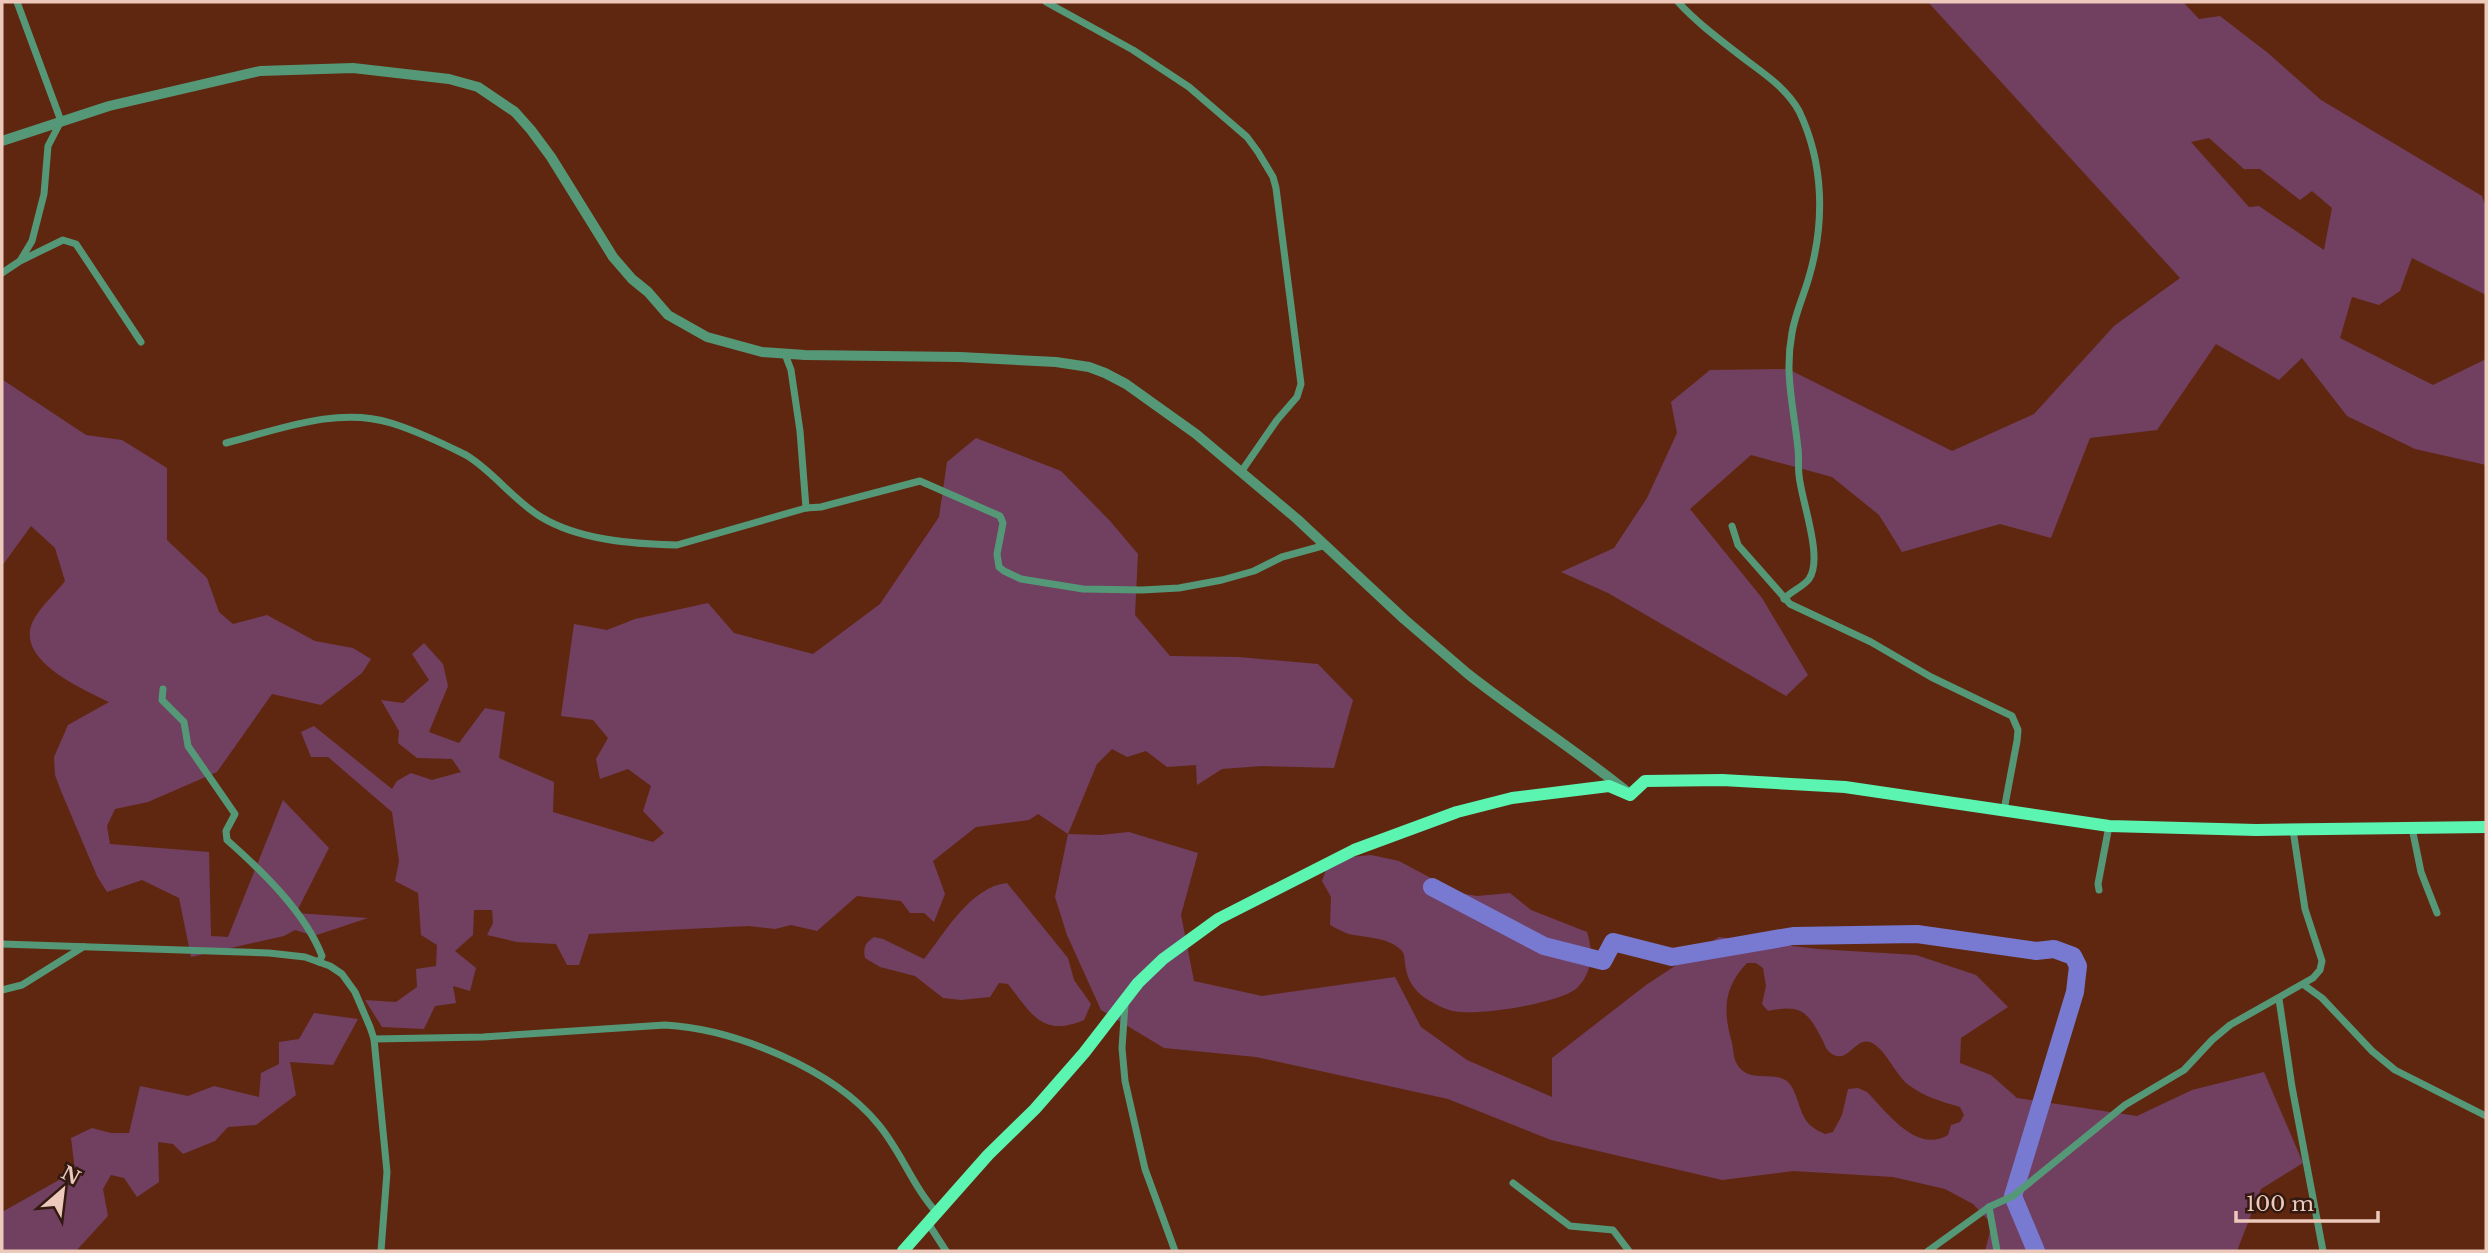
<svg xmlns="http://www.w3.org/2000/svg" width="2488" height="1253" viewBox="0 0 2488 1253" font-family="'Libre Baskerville',serif">
<rect width="100%" height="100%" fill="#602710"/>
<g fill="#713f60" fill-rule="evenodd">
<path d="M1928,2H2183L2199,19L2220,16L2268,53L2321,100L2482,196L2486,208V295L2412,258L2400,291L2379,305L2352,297L2340,338L2433,385L2486,359V465L2415,449L2347,416L2302,358L2279,380L2216,344L2157,430L2090,438L2051,538L2000,524L1902,552L1879,515L1832,477L1751,455L1690,509L1762,598L1808,675L1786,696L1608,593L1561,572L1614,548L1647,498L1677,433L1671,402L1710,370L1788,369L1952,451L2034,414L2114,326L2180,278ZM2209,138L2244,169H2260L2300,200L2312,191L2332,208L2324,250L2259,206L2249,207L2191,142Z"/>
<path d="M3,380L86,435L122,440L167,468V540L207,578L219,612L233,624L267,615L315,641L353,648L371,659L362,673L321,705L272,694L217,772L148,802L115,809L107,826L110,844L209,852L211,936L228,937L283,800L329,848L296,913L368,918L314,936L295,930L284,936L191,957L179,898L142,880L107,892L97,876L61,791L55,775L54,757L68,725L109,702C83,689 14,660 33,621C40,607 55,594 65,581L55,548L31,526L2,566Z"/>
<path d="M976,438L1061,471L1110,521L1138,554L1135,615L1170,656L1239,657L1318,664L1353,700L1334,768L1262,766L1222,769L1197,785L1196,765L1167,767L1146,751L1127,757L1112,749L1097,764L1068,834L1100,835L1129,832L1198,853L1181,915L1194,981L1262,996L1395,977L1421,1027L1467,1060L1552,1097V1058L1646,985L1719,937L1818,949L1916,955L1976,975L2008,1007L1961,1038L1960,1063L1991,1075L2017,1098L2137,1116L2192,1090L2264,1072L2303,1163L2261,1189L2237,1251H1985L1992,1224L1973,1204L1945,1189L1893,1177L1793,1171L1722,1180L1551,1140L1448,1099L1256,1057L1164,1048L1101,1010L1067,935L1055,897L1068,834L1038,814L1029,820L976,827L933,861L945,894L934,922L924,913H910L901,901L857,896L817,931L791,925L775,929L748,926L589,934L579,965H567L556,944L517,942L487,935L493,923L492,910H474L473,935L455,951L476,968L470,991L453,986L456,1003L435,1006L424,1029L382,1027L365,1000L396,1002L417,987L416,969L436,966L437,945L421,935L418,893L395,881L399,861L392,812L328,757H311L301,732L314,726L392,789L397,781L411,773L432,780L461,772L452,759L417,758L398,743L399,731L381,700L403,703L429,680L412,654L424,643L443,664L448,686L429,732L459,743L485,708L505,712L499,758L554,782L553,812L653,842L664,833L643,811L651,786L628,769L600,779L596,759L608,738L593,720L561,716L574,624L607,630L635,619L708,603L734,633L813,654L880,604L939,517L947,462ZM1747,963H1756L1763,968L1766,986L1762,1004L1768,1011C1802,1004 1808,1012 1823,1041C1825,1046 1827,1051 1832,1054C1848,1064 1855,1037 1870,1042C1885,1047 1896,1077 1910,1086C1925,1097 1943,1102 1960,1107L1964,1115L1960,1122L1951,1125L1948,1135C1916,1154 1887,1112 1867,1092L1858,1088L1848,1089L1842,1115L1833,1132L1825,1134C1820,1132 1815,1129 1811,1126C1799,1116 1799,1095 1789,1083C1777,1071 1756,1081 1743,1071C1733,1063 1734,1054 1732,1043C1723,1011 1723,988 1747,963Z"/>
<path d="M1371,855L1399,861L1459,893L1477,896L1510,893L1531,910L1587,932C1593,951 1593,971 1578,987C1564,1003 1470,1018 1449,1010C1429,1002 1410,992 1406,969C1404,961 1406,954 1400,949C1387,937 1366,938 1349,934C1343,932 1336,928 1330,925L1331,897L1322,881L1326,870L1351,857Z"/>
<path d="M1007,883L1068,958L1074,980L1091,1004L1084,1020C1042,1038 1031,1013 1008,984L999,983L990,997L961,1000L943,998L915,976L880,967L865,958C863,948 865,943 874,937L883,939L924,959C945,933 970,887 1007,883Z"/>
<polygon points="314,1013 358,1019 333,1065 290,1062 296,1095 256,1125 228,1127 215,1141 183,1154 173,1144 158,1142 159,1182 137,1197 124,1178 111,1175 103,1189 108,1216 76,1251 2,1251 2,1212 75,1171 71,1138 92,1128 111,1133 129,1133 140,1086 188,1096 214,1086 259,1097 261,1073 279,1064 279,1042 299,1039"/>
</g>
<g fill="none" stroke-linecap="round" stroke-linejoin="round">
<polyline stroke="#787ad1" stroke-width="18" points="1432,887 1544,946 1603,961 1613,942 1672,957 1793,936 1917,934 2036,951 2054,949 2073,956 2078,966 2075,992 2013,1196 2036,1251"/>
<g stroke="#559877" stroke-width="7">
<polyline points="1046,2 1133,50 1189,87 1247,137 1258,152 1273,177 1276,188 1301,384 1297,397 1277,420 1241,472"/>
<path d="M1678,2C1698,24 1723,42 1746,60C1766,75 1787,89 1799,111C1824,163 1825,223 1809,277C1804,295 1795,314 1792,333C1784,375 1794,408 1798,449C1799,457 1798,466 1799,475C1801,500 1824,558 1809,579C1803,587 1791,591 1784,599"/>
<polyline points="22,260 63,240 76,244 141,342"/>
<polyline points="2,273 20,261 32,241 44,194 48,146 61,121 17,2"/>
<polyline points="785,354 791,370 800,431 806,508"/>
<path d="M226,443C278,430 337,406 391,423C417,431 442,443 466,455C493,471 513,500 541,517C579,540 632,544 677,545L806,508L821,507L920,481L1000,516L1003,523L997,554L999,567L1004,571L1021,579L1083,589L1142,590L1179,588L1222,580L1254,571L1282,557L1326,545"/>
<polyline points="1732,526 1738,545 1790,604 1871,642 1931,677 2012,716 2018,730 2017,741 2004,810"/>
<path d="M163,689L162,700L184,722L188,746L235,814L226,831L227,840C262,871 305,912 322,956L319,962"/>
<polyline points="2412,828 2421,872 2437,913"/>
<polyline points="2099,890 2098,884 2109,826"/>
<polyline points="2,944 269,953 305,957 330,966 342,974 355,992 370,1027 374,1039 387,1172 381,1251"/>
<polyline points="2304,985 2322,998 2372,1051 2395,1070 2486,1116"/>
<polyline points="2,990 22,985 83,947"/>
<polyline points="2279,999 2292,1087 2323,1251"/>
<polyline points="1125,1004 1122,1048 1125,1081 1145,1169 1175,1251"/>
<path d="M374,1039L483,1037L665,1025C735,1029 833,1069 878,1124C901,1151 913,1187 937,1213"/>
<polyline points="1513,1183 1570,1226 1613,1230 1629,1251"/>
<polyline points="1989,1207 1997,1251"/>
<polyline points="928,1223 946,1251"/>
<polyline points="1928,1251 1989,1207 2013,1196 2125,1105 2184,1070 2212,1040 2230,1025 2313,978 2320,970 2322,961 2305,909 2293,830"/>
</g>
<path stroke="#559877" stroke-width="10" d="M2,141L109,106L260,71L353,68L449,79L478,87L515,112L531,130L551,157L613,257L632,279L648,292L668,315L707,337L762,352L805,355L960,357L1056,362L1089,367L1105,373L1126,384L1196,434L1297,519L1404,619L1468,674C1519,714 1574,749 1625,790"/>
<polyline stroke="#5bf4b1" stroke-width="12" points="903,1251 988,1155 1035,1109 1084,1053 1138,983 1163,959 1218,919 1354,850 1457,812 1512,798 1609,786 1630,795 1645,781 1722,780 1845,787 2109,826 2256,830 2486,827"/>
</g>
<rect width="2488" height="1253" fill="none" stroke="#edc9bc" stroke-width="7"/>
<g transform="translate(63 1190) rotate(28)" stroke="#331a10" stroke-width="5" paint-order="stroke">
<path d="M0-5L12 26L0 18L-12 26Z" fill="#edc9bc"/>
<text y="-10" font-size="19" font-weight="bold" text-anchor="middle" fill="#edc9bc">N</text>
</g>
<path d="M2236 1211v10h142v-10" fill="none" stroke="#edc9bc" stroke-width="3.5"/>
<text x="2246" y="1211" font-size="21" fill="#edc9bc" stroke="#331a10" stroke-width="5" paint-order="stroke">100 m</text>
</svg>
